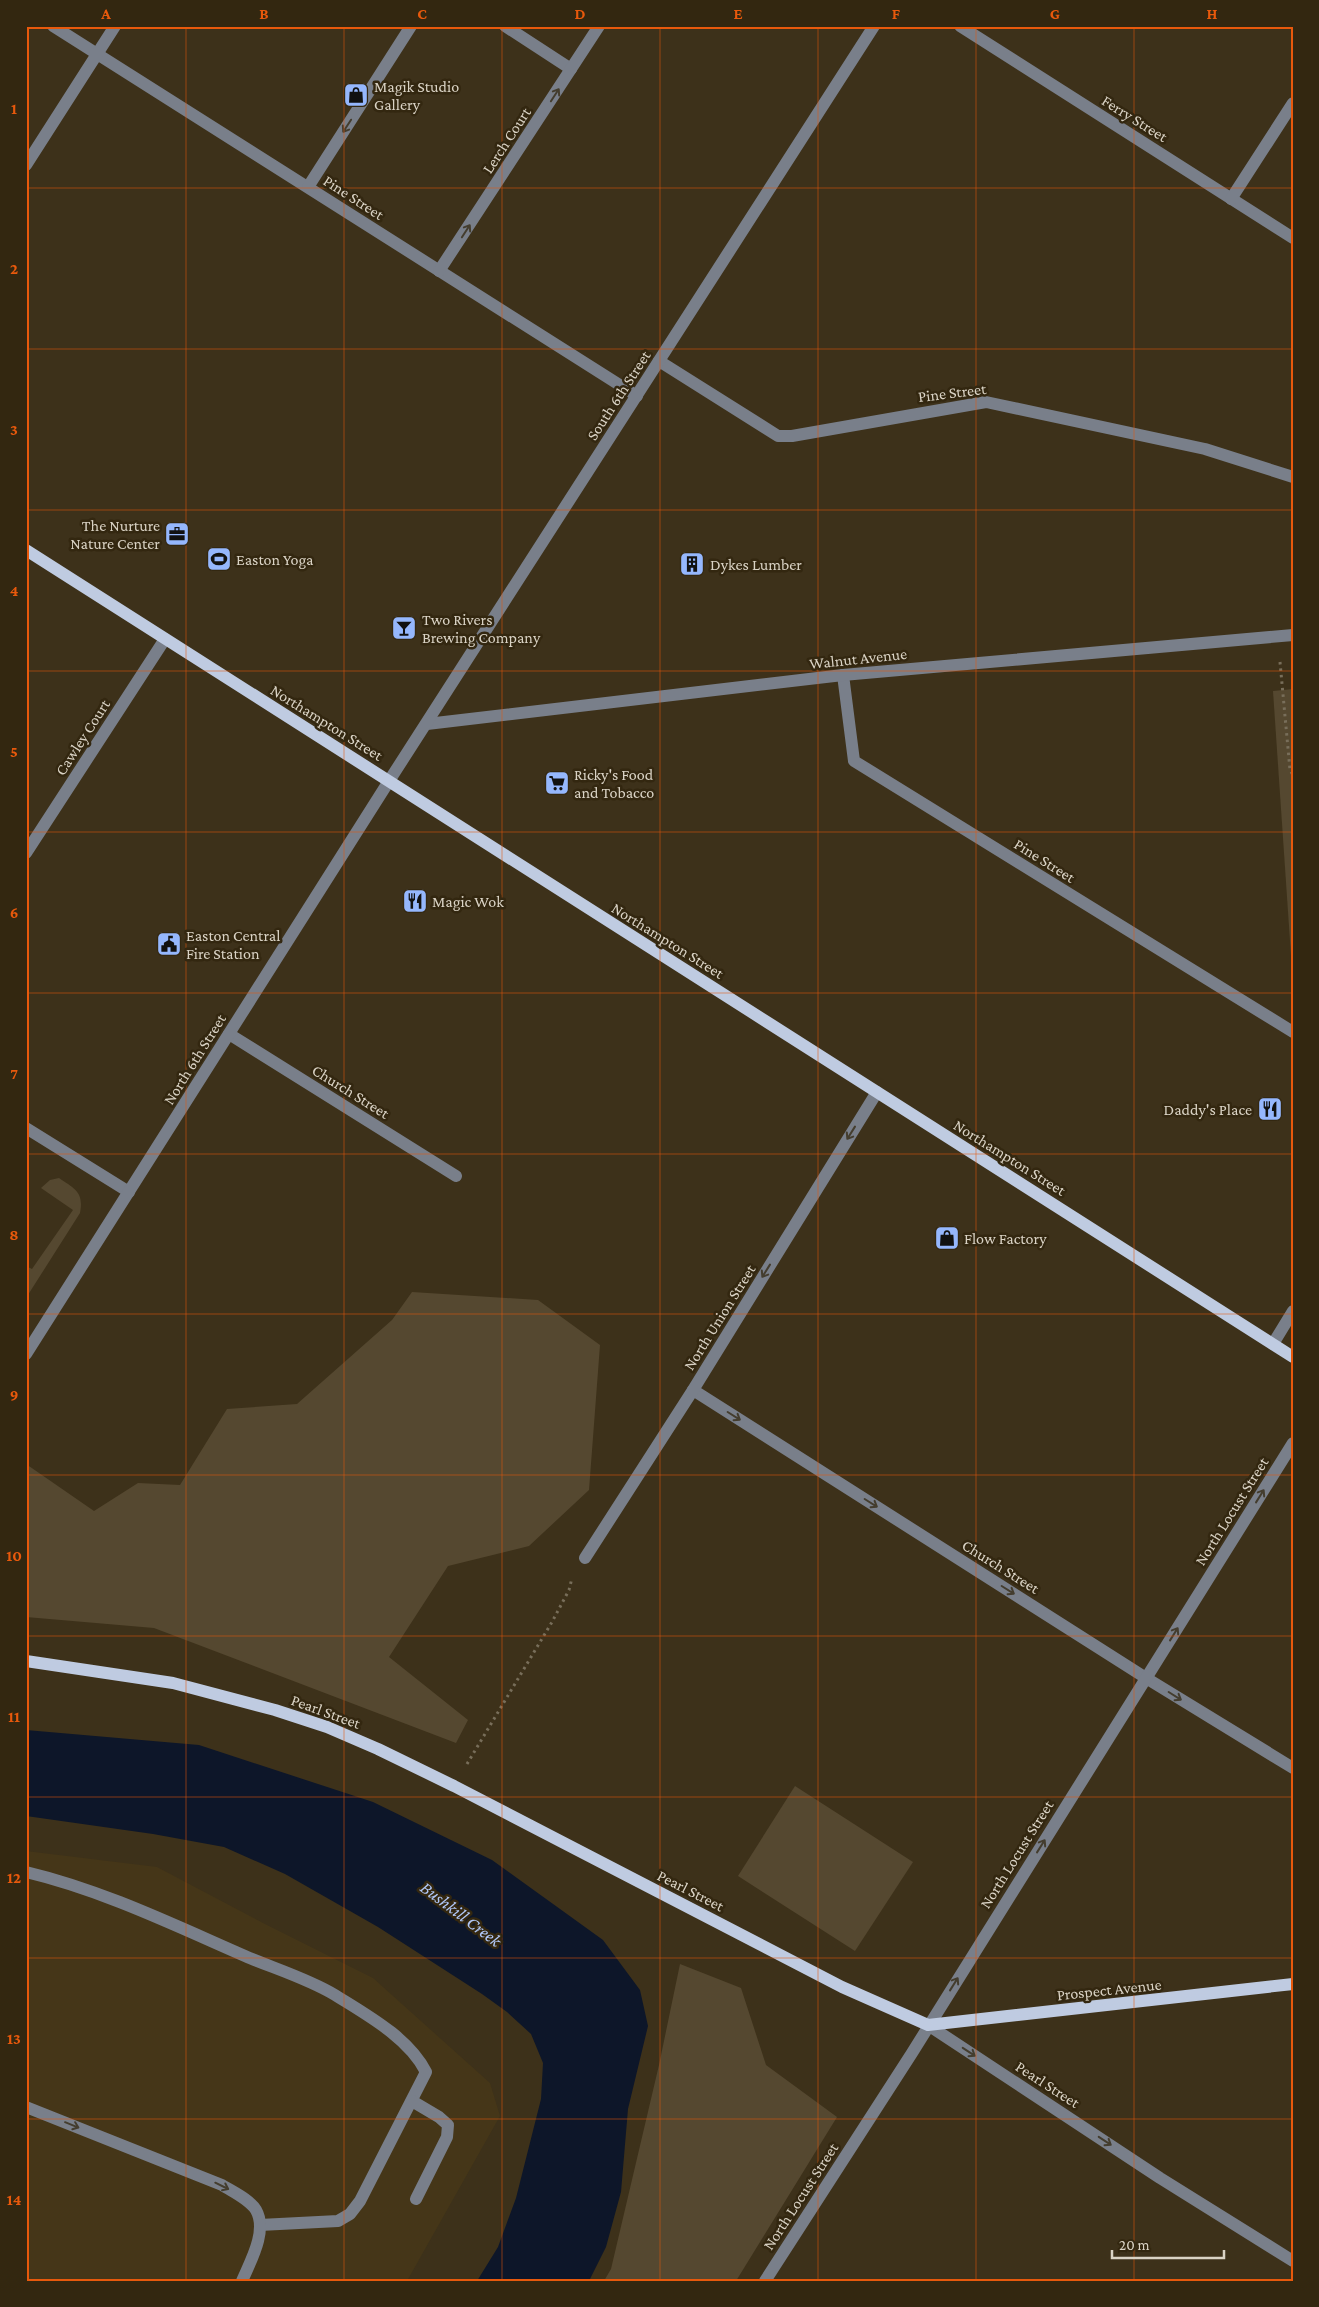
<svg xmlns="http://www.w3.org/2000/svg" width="1319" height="2307" viewBox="0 0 1319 2307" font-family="'Crimson Pro',serif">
<rect width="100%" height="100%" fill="#3d311a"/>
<polygon fill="#453618" points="26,1851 157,1867 263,1923 373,1978 490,2083 500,2116 407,2281 26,2281"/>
<g fill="#554830">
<polygon points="1293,689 1293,985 1273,691"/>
<path d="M59,1178C75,1189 84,1192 80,1213L26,1298V1266L32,1269L73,1210L41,1188L50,1180Z"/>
<polygon points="412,1292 538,1300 600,1345 589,1490 529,1546 448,1566 389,1657 468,1720 456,1743 154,1628 26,1617 26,1464 94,1511 138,1483 180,1485 227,1409 297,1404 392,1320"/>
<polygon points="795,1786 913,1862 855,1951 738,1876"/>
<polygon points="680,1964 741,1988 766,2065 837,2117 736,2281 604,2281 611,2269 659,2065"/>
</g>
<polygon fill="#0d1629" points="26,1730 199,1745 373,1802 492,1860 603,1940 640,1990 648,2026 628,2109 621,2192 606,2247 589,2281 477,2281 498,2247 516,2198 541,2099 543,2063 531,2034 507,2012 482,1994 378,1927 285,1874 224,1847 153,1834 26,1816"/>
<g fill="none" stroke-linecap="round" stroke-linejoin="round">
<g stroke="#786e5a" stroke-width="3" stroke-dasharray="2.5 4" stroke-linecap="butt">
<polyline points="1280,662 1290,770 1293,775"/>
<polyline points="467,1764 552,1622 569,1590 572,1578"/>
</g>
<g stroke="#797f8a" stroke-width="12">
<polyline points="53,26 637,396"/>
<polyline points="505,26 571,69"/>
<polyline points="960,26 1293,238"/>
<polyline points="26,165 115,26"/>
<polyline points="308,187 411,26"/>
<polyline points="1231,199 1293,103"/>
<polyline points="439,271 599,26"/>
<polyline points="659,361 778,436 792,436 986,402 1205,449 1293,477"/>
<polyline points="843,675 854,761 1293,1032"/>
<polyline points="427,724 843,675 1293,635"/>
<polyline points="26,853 165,639"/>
<polyline points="229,1034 456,1176"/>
<polyline points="26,1128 129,1192"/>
<polyline points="1273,1344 1293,1311"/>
<polyline points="26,1354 389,781 874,26"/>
<polyline points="693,1390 1146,1678 1293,1768"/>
<polyline points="585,1558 693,1390 877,1092"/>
<path d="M26,1872C102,1890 174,1925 245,1956C273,1968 309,1979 335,1995C367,2015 409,2038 426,2072L360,2201L350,2214L338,2221L260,2225"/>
<polyline points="928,2025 1160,2178 1293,2261"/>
<polyline points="412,2101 439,2117 448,2125 447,2137 416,2199"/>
<path d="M26,2107L222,2185C233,2192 249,2199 256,2210C268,2231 250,2262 242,2281"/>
<polyline points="765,2281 912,2053 1293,1443"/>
</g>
<g stroke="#bfcbe1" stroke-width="12">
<polyline points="26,550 1293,1357"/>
<polyline points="26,1661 173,1683 275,1710 327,1727 378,1749 454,1786 842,1987 928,2025 1293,1984"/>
</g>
</g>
<defs><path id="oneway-shaft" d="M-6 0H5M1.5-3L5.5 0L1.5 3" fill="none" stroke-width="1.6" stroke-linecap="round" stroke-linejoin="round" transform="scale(1.25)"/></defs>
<g stroke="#443d2e">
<use href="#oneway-shaft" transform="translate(555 95) rotate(-57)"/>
<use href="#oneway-shaft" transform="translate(347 126) rotate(123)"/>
<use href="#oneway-shaft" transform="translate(466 231) rotate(-57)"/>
<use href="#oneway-shaft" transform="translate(851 1133) rotate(122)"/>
<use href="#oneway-shaft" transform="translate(766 1271) rotate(122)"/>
<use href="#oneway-shaft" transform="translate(734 1416) rotate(32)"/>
<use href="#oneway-shaft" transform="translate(1260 1496) rotate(-58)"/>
<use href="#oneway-shaft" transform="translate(871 1503) rotate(32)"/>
<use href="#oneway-shaft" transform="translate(1008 1590) rotate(32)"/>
<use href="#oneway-shaft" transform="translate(1174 1634) rotate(-58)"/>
<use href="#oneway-shaft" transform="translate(1175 1696) rotate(32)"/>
<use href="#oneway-shaft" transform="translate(1041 1846) rotate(-58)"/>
<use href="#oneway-shaft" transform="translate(954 1984) rotate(-58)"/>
<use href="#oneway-shaft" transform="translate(969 2052) rotate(33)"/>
<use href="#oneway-shaft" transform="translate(72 2125) rotate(22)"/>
<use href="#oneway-shaft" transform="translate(1105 2141) rotate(33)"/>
<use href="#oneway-shaft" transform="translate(222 2186) rotate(26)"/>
</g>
<path fill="none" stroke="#e8590c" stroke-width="1" stroke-opacity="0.55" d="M186,26V2281M344,26V2281M502,26V2281M660,26V2281M818,26V2281M976,26V2281M1134,26V2281M26,188H1293M26,349H1293M26,510H1293M26,671H1293M26,832H1293M26,993H1293M26,1154H1293M26,1314H1293M26,1475H1293M26,1636H1293M26,1797H1293M26,1958H1293M26,2119H1293"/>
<defs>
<symbol id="shop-square" viewBox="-11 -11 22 22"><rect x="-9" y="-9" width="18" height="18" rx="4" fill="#95b7fd" stroke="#332710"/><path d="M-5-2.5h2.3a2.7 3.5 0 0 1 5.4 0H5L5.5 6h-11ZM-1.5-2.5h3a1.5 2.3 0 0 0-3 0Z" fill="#111"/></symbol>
<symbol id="office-square" viewBox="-11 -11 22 22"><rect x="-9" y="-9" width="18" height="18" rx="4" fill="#95b7fd" stroke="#332710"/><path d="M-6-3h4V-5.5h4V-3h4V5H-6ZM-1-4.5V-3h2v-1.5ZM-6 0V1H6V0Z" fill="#111"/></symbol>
<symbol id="stadium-square" viewBox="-11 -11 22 22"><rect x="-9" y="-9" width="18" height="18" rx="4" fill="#95b7fd" stroke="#332710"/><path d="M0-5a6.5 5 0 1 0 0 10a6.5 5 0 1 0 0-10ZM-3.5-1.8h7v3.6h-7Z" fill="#111"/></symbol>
<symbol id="building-square" viewBox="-11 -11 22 22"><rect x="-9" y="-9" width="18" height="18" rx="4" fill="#95b7fd" stroke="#332710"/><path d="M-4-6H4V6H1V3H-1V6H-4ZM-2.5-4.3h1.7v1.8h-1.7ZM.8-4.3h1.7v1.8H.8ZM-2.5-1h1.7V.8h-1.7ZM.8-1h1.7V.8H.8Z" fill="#111"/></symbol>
<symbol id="bar-square" viewBox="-11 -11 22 22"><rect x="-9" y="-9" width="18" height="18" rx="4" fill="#95b7fd" stroke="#332710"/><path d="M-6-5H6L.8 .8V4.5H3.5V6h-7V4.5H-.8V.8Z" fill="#111"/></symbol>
<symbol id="supermarket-square" viewBox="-11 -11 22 22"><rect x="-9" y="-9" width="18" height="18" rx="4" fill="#95b7fd" stroke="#332710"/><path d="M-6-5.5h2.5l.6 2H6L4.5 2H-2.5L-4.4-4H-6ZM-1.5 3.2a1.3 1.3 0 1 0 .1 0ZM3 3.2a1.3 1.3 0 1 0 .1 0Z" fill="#111"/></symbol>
<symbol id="restaurant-square" viewBox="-11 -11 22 22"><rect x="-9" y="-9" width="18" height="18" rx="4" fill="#95b7fd" stroke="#332710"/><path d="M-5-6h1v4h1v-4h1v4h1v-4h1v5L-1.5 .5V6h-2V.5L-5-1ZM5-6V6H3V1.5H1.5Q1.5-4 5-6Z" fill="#111"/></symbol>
<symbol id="civic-square" viewBox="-11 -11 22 22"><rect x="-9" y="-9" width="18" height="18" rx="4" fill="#95b7fd" stroke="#332710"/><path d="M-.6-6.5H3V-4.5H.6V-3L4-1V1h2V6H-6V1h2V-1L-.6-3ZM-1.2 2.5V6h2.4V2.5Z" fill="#111"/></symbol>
</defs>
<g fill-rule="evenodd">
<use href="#shop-square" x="342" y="81" width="28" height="28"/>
<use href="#office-square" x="163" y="520" width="28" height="28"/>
<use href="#stadium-square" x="205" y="545" width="28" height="28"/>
<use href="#building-square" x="678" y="550" width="28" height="28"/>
<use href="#bar-square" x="390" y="614" width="28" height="28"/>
<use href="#supermarket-square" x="543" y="769" width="28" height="28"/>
<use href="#restaurant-square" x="401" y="887" width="28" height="28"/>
<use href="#civic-square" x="155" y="930" width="28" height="28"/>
<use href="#restaurant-square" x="1256" y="1095" width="28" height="28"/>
<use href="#shop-square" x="933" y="1224" width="28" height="28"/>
</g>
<g text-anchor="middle" stroke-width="5" stroke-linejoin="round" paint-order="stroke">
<g font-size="16" fill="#dad3c5" stroke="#332710" text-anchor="start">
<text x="374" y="92">Magik Studio<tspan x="374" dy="18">Gallery</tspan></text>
<text x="160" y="531" text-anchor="end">The Nurture<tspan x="160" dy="18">Nature Center</tspan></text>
<text x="236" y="565">Easton Yoga</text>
<text x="710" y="570">Dykes Lumber</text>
<text x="422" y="625">Two Rivers<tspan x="422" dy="18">Brewing Company</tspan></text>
<text x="574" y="780">Ricky's Food<tspan x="574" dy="18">and Tobacco</tspan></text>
<text x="432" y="907">Magic Wok</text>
<text x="186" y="941">Easton Central<tspan x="186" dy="18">Fire Station</tspan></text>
<text x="1252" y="1115" text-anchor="end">Daddy's Place</text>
<text x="964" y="1244">Flow Factory</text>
</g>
<g font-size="16" fill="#dad3c5" stroke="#332710">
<text transform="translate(1135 118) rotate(32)" y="6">Ferry Street</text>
<text transform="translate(506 140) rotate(-57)" y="6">Lerch Court</text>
<text transform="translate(354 197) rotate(33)" y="6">Pine Street</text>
<text transform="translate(952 392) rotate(-7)" y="6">Pine Street</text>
<text transform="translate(618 395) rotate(-57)" y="6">South 6th Street</text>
<text transform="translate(858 658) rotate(-6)" y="6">Walnut Avenue</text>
<text transform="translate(327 722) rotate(32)" y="6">Northampton Street</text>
<text transform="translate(82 737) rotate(-57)" y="6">Cawley Court</text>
<text transform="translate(1045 860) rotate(32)" y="6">Pine Street</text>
<text transform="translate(668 940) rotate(32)" y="6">Northampton Street</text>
<text transform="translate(194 1059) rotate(-58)" y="6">North 6th Street</text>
<text transform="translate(351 1091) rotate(32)" y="6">Church Street</text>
<text transform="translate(1010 1157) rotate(32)" y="6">Northampton Street</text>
<text transform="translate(719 1317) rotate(-58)" y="6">North Union Street</text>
<text transform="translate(1231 1511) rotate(-58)" y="6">North Locust Street</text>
<text transform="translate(1001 1566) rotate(32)" y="6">Church Street</text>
<text transform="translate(326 1711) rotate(20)" y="6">Pearl Street</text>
<text transform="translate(1016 1854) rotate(-58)" y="6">North Locust Street</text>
<text transform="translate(691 1890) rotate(27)" y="6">Pearl Street</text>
<text transform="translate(1109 1989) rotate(-6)" y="6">Prospect Avenue</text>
<text transform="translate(1048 2084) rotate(33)" y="6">Pearl Street</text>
<text transform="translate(800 2196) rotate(-57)" y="6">North Locust Street</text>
</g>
<g font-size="18" font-style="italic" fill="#b0c7f7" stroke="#332710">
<text transform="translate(461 1914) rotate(37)" y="6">Bushkill Creek</text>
</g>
</g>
<rect width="1319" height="2307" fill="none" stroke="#332710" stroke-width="55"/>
<path d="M1112 2250v8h112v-8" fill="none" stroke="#dad3c5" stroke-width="2.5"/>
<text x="1119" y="2250" font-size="15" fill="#dad3c5" stroke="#332710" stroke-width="4" paint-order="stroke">20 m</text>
<rect x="28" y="28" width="1264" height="2252" fill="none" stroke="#e8590c" stroke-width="2"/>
<g font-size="16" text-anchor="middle" font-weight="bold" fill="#e8590c">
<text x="106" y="19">A</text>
<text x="264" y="19">B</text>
<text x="422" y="19">C</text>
<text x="580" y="19">D</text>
<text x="738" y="19">E</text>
<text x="896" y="19">F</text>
<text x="1055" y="19">G</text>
<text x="1212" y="19">H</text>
<text x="14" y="114">1</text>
<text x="14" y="274">2</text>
<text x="14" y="435">3</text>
<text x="14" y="596">4</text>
<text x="14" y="757">5</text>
<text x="14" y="918">6</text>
<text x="14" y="1079">7</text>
<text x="14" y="1240">8</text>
<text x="14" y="1400">9</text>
<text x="14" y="1561">10</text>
<text x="14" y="1722">11</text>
<text x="14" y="1883">12</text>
<text x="14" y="2044">13</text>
<text x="14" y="2205">14</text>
</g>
</svg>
